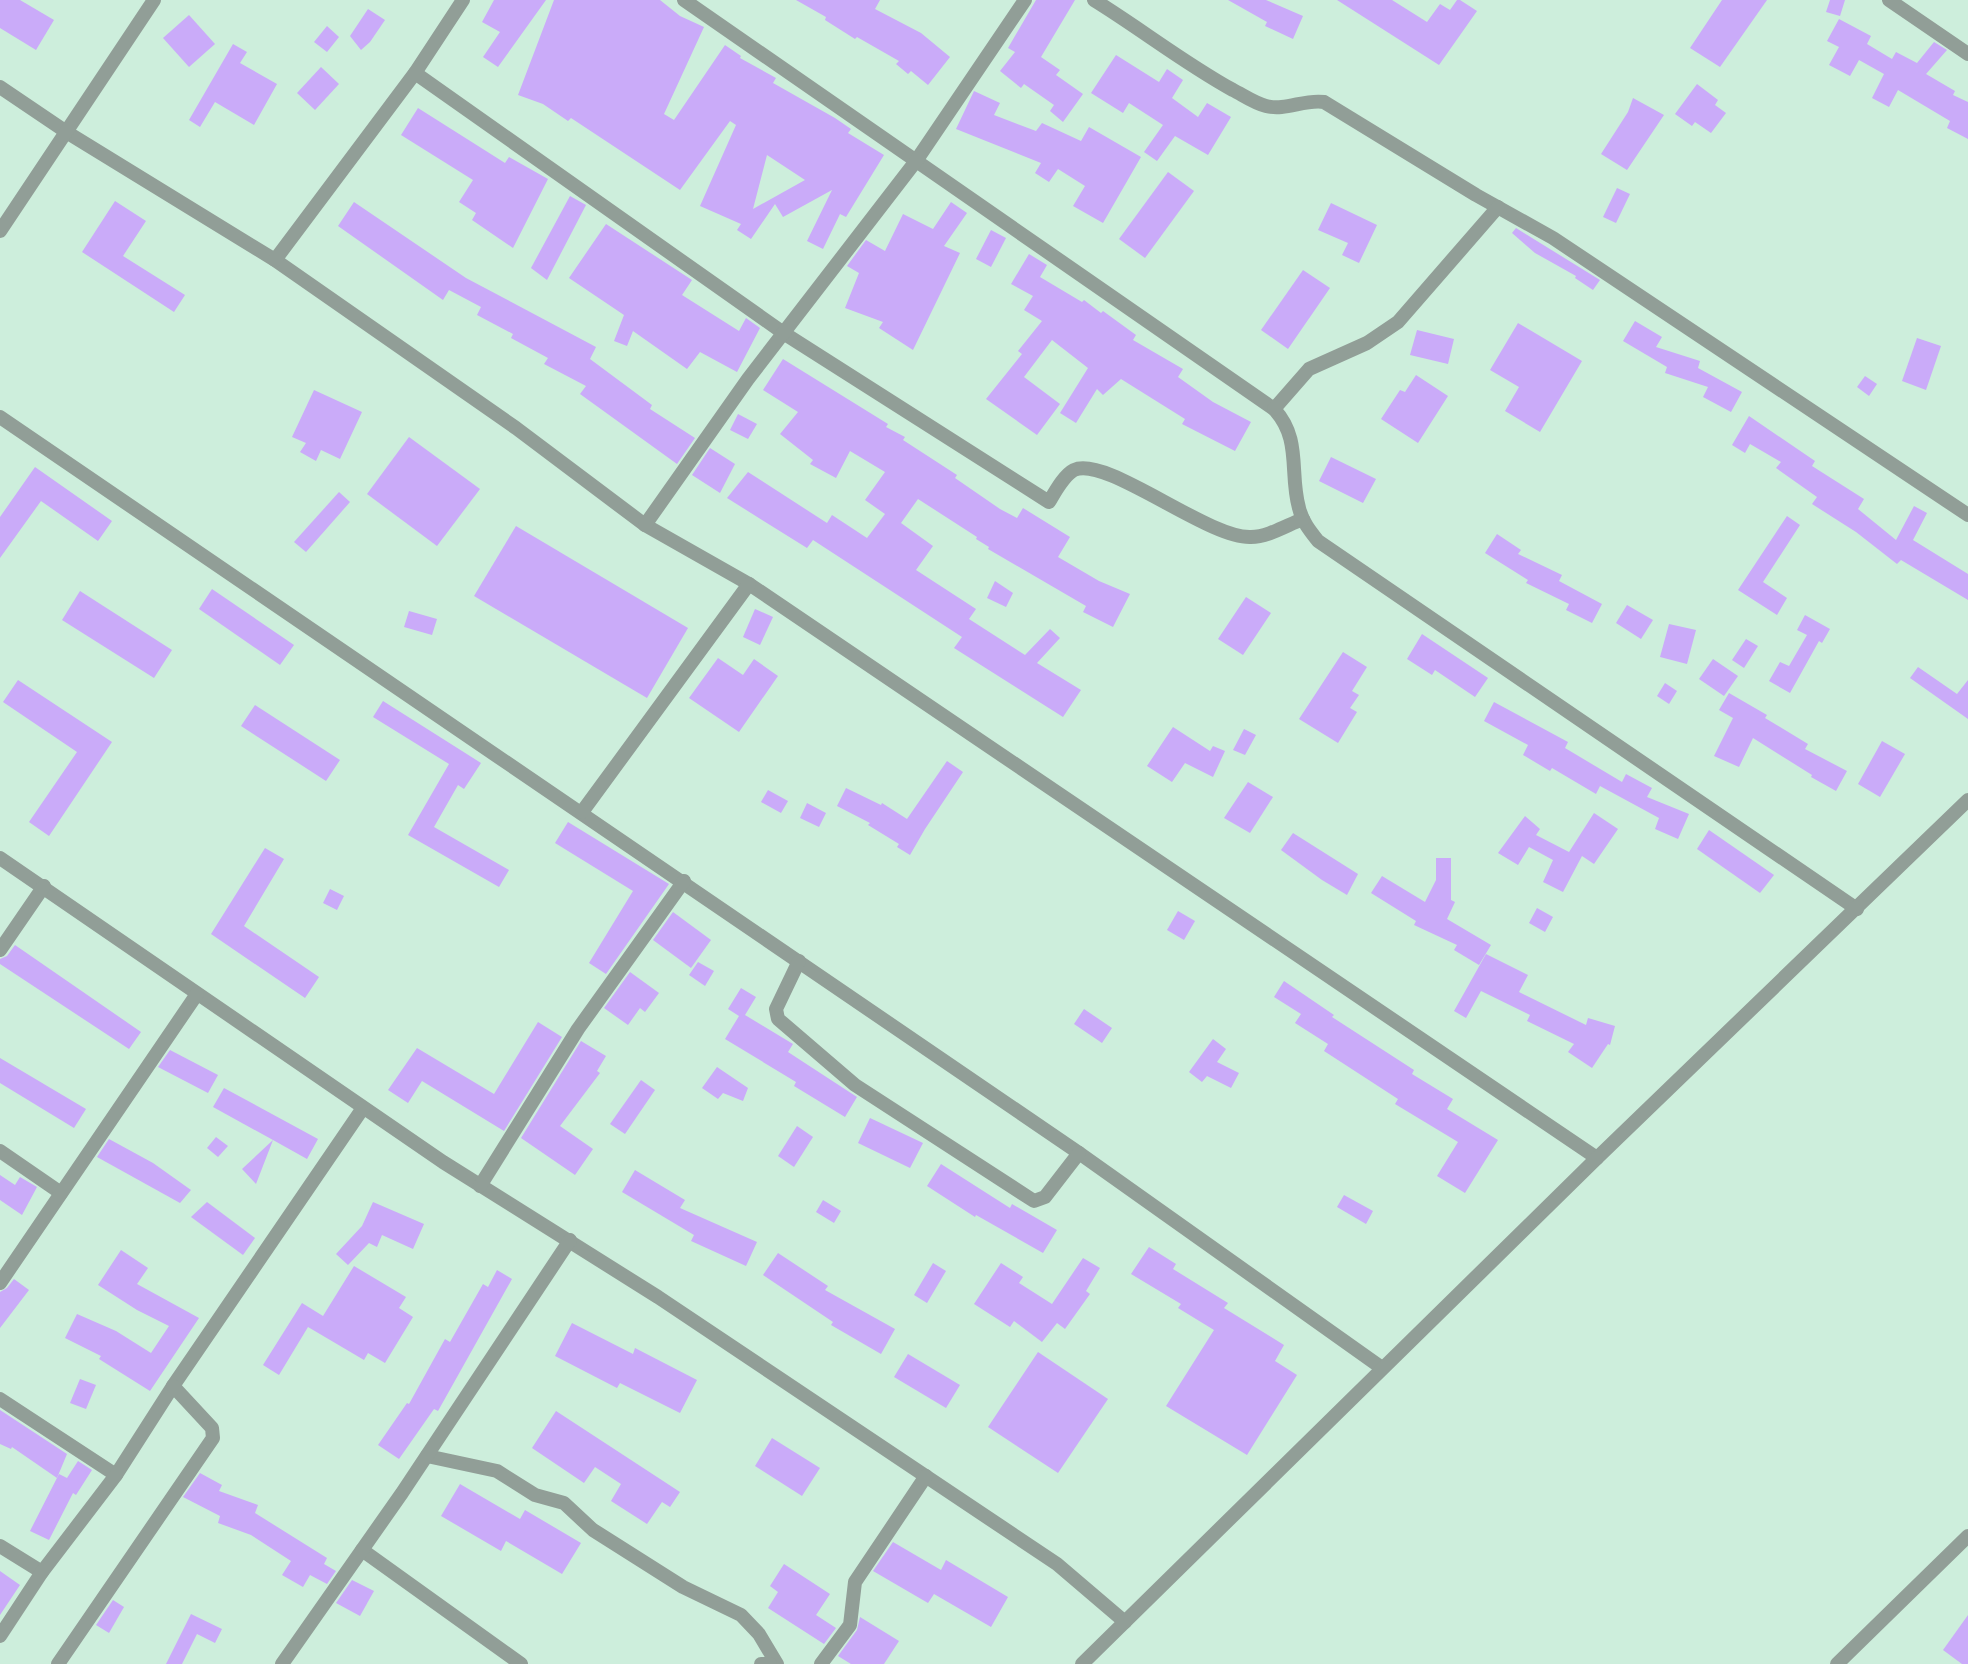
<svg xmlns="http://www.w3.org/2000/svg" width="1968" height="1664" viewBox="0 0 1968 1664" font-family="Mulish,sans-serif">
<rect width="100%" height="100%" fill="#cdeedc"/>
<g fill="#caabf9" fill-rule="evenodd">
<polygon points="0,0 20,0 54,20 36,50 0,28"/>
<polygon points="494,0 546,0 498,67 483,57 500,32 482,22"/>
<path d="M554,0H660L680,16L704,27L664,114L674,120L725,45L741,56L740,58L776,78L773,83L835,118L851,129L848,133L884,155L846,217L840,214L823,249L807,241L832,190L783,217L775,204L751,239L737,230L741,224L700,206L736,125L730,121L680,190L571,118L568,121L543,104L518,95ZM767,155L805,180L753,209Z"/>
<polygon points="796,0 880,0 875,9 921,33 950,57 928,85 911,71 908,74 896,64 899,61 857,37 855,39 825,20 826,17"/>
<polygon points="1036,0 1075,0 1041,57 1060,70 1056,75 1083,94 1063,122 1050,111 1054,105 1024,84 1021,88 1000,71 1015,52 1008,48"/>
<polygon points="1228,0 1266,0 1303,16 1293,39 1265,26 1267,22"/>
<polygon points="1337,0 1392,0 1427,22 1440,4 1450,10 1457,0 1460,0 1477,11 1439,65"/>
<polygon points="1722,0 1767,0 1720,67 1690,48"/>
<polygon points="1830,0 1845,0 1840,16 1826,12"/>
<polygon points="368,9 385,20 370,42 361,50 350,36"/>
<polygon points="189,15 215,44 189,67 163,38"/>
<polygon points="1839,19 1871,36 1867,44 1892,59 1896,52 1917,63 1934,42 1947,50 1926,74 1955,91 1953,95 1968,102 1968,139 1947,128 1950,121 1898,90 1889,107 1872,98 1884,74 1859,60 1850,76 1829,65 1839,47 1827,41"/>
<polygon points="327,26 339,37 327,52 314,42"/>
<polygon points="233,44 247,52 240,63 277,84 254,125 215,102 200,127 189,120"/>
<polygon points="1116,55 1159,82 1167,69 1183,80 1172,98 1198,117 1207,103 1231,117 1208,155 1175,136 1157,161 1144,152 1163,125 1129,103 1123,113 1091,93"/>
<polygon points="321,67 339,84 315,110 297,93"/>
<polygon points="1697,84 1718,100 1715,105 1726,113 1711,133 1695,122 1692,126 1675,114"/>
<polygon points="974,91 1000,103 994,115 1036,131 1042,123 1081,141 1089,127 1141,157 1103,223 1073,206 1085,186 1058,169 1049,182 1035,173 1041,163 956,129"/>
<polygon points="1633,98 1664,115 1627,170 1601,154 1628,112"/>
<polygon points="418,108 505,163 509,157 548,179 513,248 472,220 476,213 459,202 473,180 401,135"/>
<polygon points="1168,172 1194,191 1145,258 1119,239"/>
<polygon points="1617,188 1630,194 1616,223 1603,217"/>
<polygon points="570,196 586,205 547,280 531,268"/>
<polygon points="115,201 146,221 123,256 185,295 174,312 82,252"/>
<polygon points="354,202 466,278 596,347 590,359 652,405 650,409 695,438 677,464 580,394 586,386 544,364 548,358 511,338 513,334 477,315 481,307 449,290 443,300 338,226"/>
<polygon points="951,202 967,213 944,246 960,253 913,350 879,328 883,322 845,308 859,273 847,266 866,240 885,251 903,214 933,229"/>
<polygon points="1331,203 1377,225 1359,263 1342,255 1348,243 1318,230"/>
<polygon points="606,224 692,280 682,295 739,331 746,318 760,328 737,372 700,352 687,369 633,331 627,346 614,341 624,315 569,278"/>
<polygon points="1516,228 1600,280 1593,290 1575,278 1576,276 1535,253 1512,233"/>
<polygon points="991,230 1006,238 991,267 976,259"/>
<polygon points="1029,254 1047,265 1040,277 1082,302 1084,300 1101,313 1103,311 1136,335 1133,340 1183,369 1178,377 1213,402 1251,422 1235,451 1182,424 1185,419 1121,379 1103,395 1097,389 1076,423 1060,413 1088,368 1052,340 1024,377 1060,404 1037,435 986,399 1022,354 1018,351 1042,321 1024,310 1033,296 1011,284"/>
<polygon points="1303,270 1330,288 1288,349 1261,330"/>
<polygon points="1635,321 1662,337 1656,347 1700,361 1698,368 1742,392 1731,412 1703,397 1708,387 1665,373 1667,367 1623,341"/>
<polygon points="1518,323 1582,361 1540,432 1505,411 1519,387 1490,370"/>
<polygon points="1417,330 1454,339 1448,364 1410,355"/>
<polygon points="1917,338 1941,346 1926,390 1902,381"/>
<polygon points="783,359 888,424 886,427 905,437 903,440 957,475 955,478 1000,509 1017,518 1023,508 1070,537 1058,557 1099,581 1130,594 1113,627 1083,612 1086,606 988,549 989,547 976,539 977,537 918,499 901,523 933,546 916,570 976,609 969,619 1025,655 1050,629 1060,638 1037,663 1081,690 1063,717 954,648 962,637 813,540 807,548 727,498 748,472 827,523 832,515 867,538 885,514 865,500 885,472 850,451 836,478 810,464 813,460 780,434 798,412 763,390"/>
<polygon points="1416,375 1448,396 1418,443 1381,419 1400,390 1405,392"/>
<polygon points="1865,376 1877,384 1869,396 1857,387"/>
<polygon points="314,390 362,412 340,459 321,450 316,461 300,452 306,443 292,437"/>
<polygon points="738,414 757,424 748,439 730,430"/>
<polygon points="1749,416 1815,461 1812,466 1864,499 1858,509 1896,540 1914,506 1927,513 1913,540 1968,574 1968,600 1901,560 1897,564 1856,532 1812,504 1817,497 1776,468 1781,462 1750,444 1745,453 1732,445"/>
<polygon points="409,437 480,489 437,546 367,494"/>
<polygon points="710,448 735,464 720,493 692,475"/>
<polygon points="1331,457 1376,479 1363,503 1319,481"/>
<polygon points="35,467 112,521 98,541 41,501 0,558 0,517"/>
<polygon points="339,492 350,502 306,552 294,542"/>
<polygon points="1787,516 1800,525 1763,582 1787,598 1777,615 1738,590"/>
<polygon points="516,526 688,628 647,698 474,596"/>
<polygon points="1497,534 1521,550 1518,554 1562,575 1559,581 1602,604 1592,623 1566,610 1569,604 1526,583 1528,580 1485,553"/>
<polygon points="995,581 1013,593 1006,607 987,598"/>
<polygon points="212,589 294,645 280,665 199,609"/>
<polygon points="80,591 172,650 154,678 62,620"/>
<polygon points="1246,597 1271,613 1243,655 1218,639"/>
<polygon points="1627,605 1653,620 1641,639 1616,623"/>
<polygon points="755,609 773,617 760,645 743,637"/>
<polygon points="409,611 437,619 432,635 404,627"/>
<polygon points="1805,615 1830,629 1822,643 1819,641 1790,693 1769,681 1780,662 1789,666 1807,635 1797,630"/>
<polygon points="1669,624 1696,630 1687,664 1660,657"/>
<polygon points="1422,634 1488,678 1475,697 1435,670 1432,675 1407,659"/>
<polygon points="1746,639 1758,646 1744,668 1732,660"/>
<polygon points="1343,652 1367,667 1352,691 1359,695 1350,708 1357,712 1338,743 1299,719"/>
<polygon points="718,658 743,675 754,659 778,676 739,732 689,698"/>
<polygon points="1713,659 1738,676 1724,696 1699,679"/>
<polygon points="1918,667 1957,694 1968,680 1968,719 1910,678"/>
<polygon points="18,680 112,742 49,836 29,822 77,752 3,702"/>
<polygon points="1665,683 1677,691 1669,704 1657,696"/>
<polygon points="1729,693 1767,715 1765,718 1808,744 1805,749 1847,771 1836,791 1811,777 1812,775 1753,738 1739,767 1714,756 1733,718 1719,710"/>
<polygon points="383,701 481,763 464,789 458,785 434,827 509,870 499,887 408,835 449,764 373,717"/>
<polygon points="1494,702 1568,742 1565,748 1622,782 1626,774 1652,788 1647,797 1689,814 1678,839 1655,829 1659,818 1600,786 1596,794 1552,768 1550,771 1523,755 1528,745 1484,721"/>
<polygon points="255,705 340,760 326,781 241,726"/>
<polygon points="1173,727 1210,751 1213,746 1225,751 1213,777 1185,763 1172,782 1147,766"/>
<polygon points="1244,729 1256,735 1245,755 1233,750"/>
<polygon points="1882,741 1905,754 1880,797 1858,784"/>
<polygon points="947,761 963,772 925,829 910,855 897,847 899,844 868,825 870,823 837,806 846,788 881,805 882,803 907,819"/>
<polygon points="1248,782 1273,797 1250,833 1224,818"/>
<polygon points="768,790 788,801 781,813 761,802"/>
<polygon points="807,803 826,813 819,827 800,818"/>
<polygon points="1594,813 1618,829 1594,864 1582,856 1563,892 1543,882 1553,860 1529,847 1518,865 1498,853 1525,816 1540,829 1536,835 1569,852"/>
<polygon points="568,822 669,884 606,974 589,963 633,891 555,843"/>
<polygon points="1709,830 1774,875 1760,893 1697,849"/>
<polygon points="1293,833 1358,874 1347,895 1322,880 1281,850"/>
<polygon points="265,848 284,859 244,926 319,977 305,998 211,934"/>
<polygon points="1436,858 1451,858 1451,900 1455,902 1447,919 1491,945 1479,965 1454,950 1457,945 1414,925 1416,921 1371,893 1382,876 1425,902 1436,880"/>
<polygon points="330,889 344,896 337,910 323,903"/>
<polygon points="1537,908 1553,917 1545,932 1529,923"/>
<polygon points="1178,911 1195,921 1184,940 1167,930"/>
<polygon points="673,912 711,940 691,968 653,940"/>
<polygon points="15,945 141,1032 129,1049 0,964 0,959 7,956"/>
<polygon points="1486,954 1528,975 1519,992 1586,1025 1588,1018 1615,1026 1610,1045 1608,1044 1592,1068 1568,1052 1574,1044 1527,1021 1530,1015 1481,991 1466,1018 1454,1011"/>
<polygon points="698,962 714,971 705,986 689,975"/>
<polygon points="630,972 659,993 645,1012 640,1008 628,1025 604,1008"/>
<polygon points="1284,981 1334,1015 1332,1017 1414,1070 1412,1074 1453,1099 1447,1109 1498,1140 1465,1193 1437,1176 1458,1142 1395,1104 1398,1099 1324,1051 1328,1044 1295,1023 1301,1014 1274,997"/>
<polygon points="741,988 756,997 745,1015 793,1044 788,1052 857,1097 845,1117 794,1086 796,1082 725,1039 739,1016 728,1009"/>
<polygon points="1084,1009 1112,1028 1102,1043 1074,1024"/>
<polygon points="538,1022 562,1037 504,1131 422,1081 408,1103 388,1090 417,1048 494,1094"/>
<polygon points="1213,1039 1226,1049 1217,1062 1239,1073 1231,1088 1207,1076 1202,1082 1189,1072"/>
<polygon points="581,1041 606,1056 597,1071 600,1073 560,1126 593,1149 575,1175 521,1138"/>
<polygon points="170,1050 218,1075 208,1093 158,1067"/>
<polygon points="0,1058 86,1109 74,1128 0,1083"/>
<polygon points="717,1067 748,1088 743,1101 723,1093 718,1099 702,1088"/>
<polygon points="641,1080 655,1090 625,1134 610,1124"/>
<polygon points="224,1088 318,1139 307,1159 273,1140 256,1184 242,1169 273,1140 213,1107"/>
<polygon points="870,1118 923,1143 910,1168 858,1143"/>
<polygon points="797,1126 813,1137 794,1167 778,1156"/>
<polygon points="216,1137 228,1146 218,1157 207,1148"/>
<polygon points="109,1139 153,1163 191,1190 180,1203 97,1157"/>
<polygon points="941,1164 1010,1208 1012,1204 1057,1230 1043,1253 976,1215 975,1217 927,1186"/>
<polygon points="635,1170 685,1200 680,1208 757,1242 746,1266 691,1241 694,1235 622,1192"/>
<polygon points="0,1175 15,1185 20,1177 37,1187 22,1215 0,1200"/>
<polygon points="1344,1195 1373,1211 1366,1224 1337,1207"/>
<polygon points="823,1200 841,1211 834,1223 816,1212"/>
<polygon points="207,1202 255,1238 243,1255 191,1217"/>
<polygon points="373,1202 424,1224 413,1249 382,1235 377,1247 369,1243 348,1265 336,1254 362,1226"/>
<polygon points="1149,1247 1176,1264 1173,1269 1228,1303 1224,1308 1284,1345 1275,1361 1297,1375 1247,1455 1166,1406 1214,1330 1178,1308 1181,1304 1131,1274"/>
<polygon points="121,1250 148,1268 137,1284 199,1318 150,1391 99,1359 101,1356 65,1338 77,1314 116,1331 151,1353 169,1326 137,1310 98,1285"/>
<polygon points="778,1253 828,1286 825,1290 895,1329 881,1354 831,1325 833,1322 763,1275"/>
<polygon points="1083,1258 1100,1268 1086,1291 1090,1294 1065,1329 1057,1323 1042,1342 1014,1321 1010,1327 974,1304 1001,1263 1023,1277 1019,1283 1052,1304"/>
<polygon points="933,1263 946,1271 927,1303 914,1295"/>
<polygon points="354,1266 406,1297 399,1308 413,1317 385,1363 368,1353 364,1360 308,1327 279,1375 263,1365 302,1303 323,1316"/>
<polygon points="497,1270 512,1279 438,1411 434,1409 399,1459 378,1445 407,1403 409,1404 445,1339 450,1342 483,1284 488,1287"/>
<polygon points="14,1279 29,1290 0,1328 0,1292 7,1288"/>
<polygon points="572,1323 633,1354 635,1348 697,1380 680,1413 620,1383 617,1388 555,1356"/>
<polygon points="1038,1352 1108,1399 1058,1473 988,1427"/>
<polygon points="908,1354 960,1385 946,1408 894,1377"/>
<polygon points="80,1379 96,1385 86,1409 70,1403"/>
<polygon points="0,1410 67,1454 57,1478 12,1447 11,1449 0,1444"/>
<polygon points="556,1411 680,1492 670,1507 662,1502 647,1524 611,1501 621,1484 595,1467 584,1483 532,1448"/>
<polygon points="772,1438 820,1468 802,1496 755,1466"/>
<polygon points="78,1461 92,1470 76,1495 73,1493 49,1540 30,1531 59,1474 67,1478"/>
<polygon points="200,1473 222,1485 219,1491 258,1505 255,1513 327,1558 324,1564 336,1571 327,1584 310,1575 303,1587 282,1575 291,1561 251,1535 218,1523 220,1516 183,1497"/>
<polygon points="460,1484 520,1519 525,1510 581,1543 562,1574 506,1541 501,1551 441,1516"/>
<polygon points="893,1542 941,1570 946,1560 1008,1597 991,1627 934,1594 928,1603 873,1571"/>
<polygon points="784,1564 830,1594 816,1615 836,1628 824,1644 768,1608 778,1592 770,1586"/>
<polygon points="0,1571 20,1585 0,1615"/>
<polygon points="352,1580 374,1591 360,1616 336,1603"/>
<polygon points="113,1600 124,1607 109,1633 96,1625"/>
<polygon points="191,1614 222,1629 215,1643 197,1634 182,1664 166,1664"/>
<polygon points="1968,1615 1968,1664 1962,1664 1943,1650"/>
<polygon points="860,1617 899,1641 884,1664 851,1664 838,1656 857,1630"/>
</g>
<g fill="none" stroke-linecap="round" stroke-linejoin="round">
<g stroke="#919e97" stroke-width="14">
<path d="M684,0L1274,409C1302,439 1289,473 1299,508C1302,521 1310,531 1318,541L1857,909"/>
<path d="M1094,0C1141,29 1184,63 1233,90C1243,95 1254,103 1266,106C1286,111 1304,99 1324,102L1476,195L1553,238L1968,515"/>
<polyline points="1889,0 1968,54"/>
<path d="M415,73L785,334L1049,502C1055,492 1064,475 1074,470C1106,455 1208,539 1251,537C1268,537 1287,525 1303,519"/>
<polyline points="0,87 68,133 275,260 516,428 645,525 749,584 1597,1158"/>
<polyline points="0,231 154,0"/>
<polyline points="275,260 415,73 463,0"/>
<polyline points="1274,409 1309,369 1367,343 1398,322 1498,207"/>
<polyline points="0,417 1079,1153 1382,1368"/>
<polyline points="645,525 748,379 916,161 1025,0"/>
<polyline points="582,812 749,584"/>
<polyline points="0,858 443,1162 658,1297 1057,1564 1125,1622"/>
<polyline points="0,950 44,886"/>
<polyline points="799,961 776,1009 778,1019 855,1085 1034,1201 1045,1197 1079,1153"/>
<polyline points="0,1151 61,1193"/>
<polyline points="480,1186 578,1029 684,881"/>
<polyline points="0,1283 197,994"/>
<polyline points="0,1399 116,1475"/>
<polyline points="427,1456 497,1471 535,1495 564,1503 593,1530 683,1587 741,1615 759,1634 777,1664"/>
<polyline points="0,1546 42,1572"/>
<polyline points="362,1550 521,1664"/>
<polyline points="0,1636 42,1572 116,1475 173,1386 363,1108"/>
<polyline points="58,1664 213,1438 212,1428 173,1386"/>
<polyline points="282,1664 402,1493 570,1240"/>
<polyline points="761,1664 770,1664"/>
<polyline points="821,1664 850,1625 855,1582 926,1476"/>
<polyline points="1082,1664 1597,1158 1968,800"/>
<polyline points="1837,1664 1968,1536"/>
</g>
</g>
</svg>
